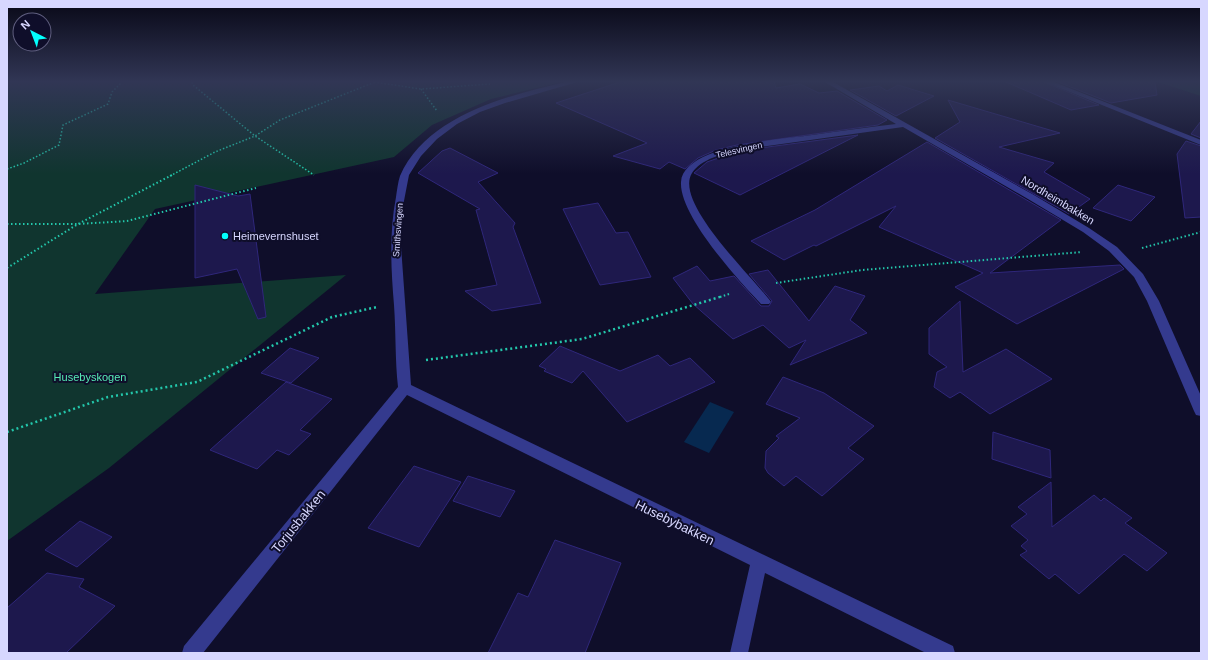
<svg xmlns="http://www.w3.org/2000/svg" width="1208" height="660" viewBox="0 0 1208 660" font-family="Helvetica,sans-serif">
<rect width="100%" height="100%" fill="#0f0e2a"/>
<g fill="#10352f">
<polygon points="7,82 561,82 491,99 432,125 394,157 155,209 95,294 346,275 109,468 7,541"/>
<polygon points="1158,82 1201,82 1201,96"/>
</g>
<polygon fill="#072950" points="710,402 734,412 709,453 684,442"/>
<g fill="#1d184d" stroke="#2f277b">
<polygon points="620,82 774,82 776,88 800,84 819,93 837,91 887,120 878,125 737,145 716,150 698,158 685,169 669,162 660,169 613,156 647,143 556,103"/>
<polygon points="1006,82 1044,82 1099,105 1071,110"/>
<polygon points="1058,82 1155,82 1157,95 1111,103"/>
<polygon points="898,85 934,96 896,116 850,90 879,86 887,91"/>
<polygon points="948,100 1060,133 999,147 1054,163 1044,172 1090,199 1069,214 935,138 960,122"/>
<polygon points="1201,121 1201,138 1191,134"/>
<polygon points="858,135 740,195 694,173 707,162 738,151"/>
<polygon points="1186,141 1201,146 1201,217 1185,218 1177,154"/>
<polygon points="927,142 1061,220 990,273 1120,265 1124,269 1017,324 955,287 983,273 879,227 896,206 816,246 814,245 784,260 751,241 815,210"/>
<polygon points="450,148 498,173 478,182 515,223 513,227 541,303 492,311 465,291 497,285 476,210 480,209 418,173 442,151"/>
<polygon points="195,185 238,196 250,194 266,317 258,319 237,269 195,278"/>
<polygon points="1118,185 1155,197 1131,221 1093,208"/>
<polygon points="598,203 616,233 628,232 651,277 600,285 563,209"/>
<polygon points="697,266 710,281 734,276 761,306 769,306 772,301 749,274 768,270 809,321 835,286 865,296 850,320 867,333 790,365 806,340 789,348 763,325 733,339 693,304 673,278"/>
<polygon points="960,301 963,372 1006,349 1052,379 990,414 960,392 950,398 934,387 937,372 947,367 929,354 929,328"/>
<polygon points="560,346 620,371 658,355 670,366 690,358 715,382 627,422 583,371 572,383 544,371 546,369 539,366"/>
<polygon points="290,348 319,358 291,383 261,373"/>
<polygon points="783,377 824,393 874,426 848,448 864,459 822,496 796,476 784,486 768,473 765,468 766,451 779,438 776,436 800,418 766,404"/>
<polygon points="286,382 332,399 300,430 311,434 289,455 277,450 257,469 210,450"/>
<polygon points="993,432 1050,450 1051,478 992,459"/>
<polygon points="414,466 461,482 419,547 368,528"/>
<polygon points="468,476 515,491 500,517 453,501"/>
<polygon points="1051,482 1052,527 1094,495 1101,501 1104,498 1132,518 1125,523 1167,553 1147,571 1124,554 1079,594 1055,574 1049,579 1020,555 1027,551 1021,546 1028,540 1011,526 1027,514 1018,507"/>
<polygon points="80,521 112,537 77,567 45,550"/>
<polygon points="555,540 621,563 585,653 488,653 518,593 528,597"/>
<polygon points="47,573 84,579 79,587 115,606 66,653 7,653 7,608"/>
</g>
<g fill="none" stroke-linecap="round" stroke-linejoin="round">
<g stroke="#23c7ab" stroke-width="1.5" stroke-dasharray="1.5 2" stroke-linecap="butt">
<polyline points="192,82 193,85 255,136 314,175"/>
<polyline points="374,82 421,89 490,84"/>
<polyline points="421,89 437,111"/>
<polyline points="7,169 24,163 59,145 63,125 108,104 112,92 122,82"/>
<polyline points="170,176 215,152 255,136 280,120 375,82"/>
</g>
<g stroke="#23c7ab" stroke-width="2" stroke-dasharray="1.5 2.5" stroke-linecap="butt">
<polyline points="7,224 78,224 127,221 256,188"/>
<polyline points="1142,248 1201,232"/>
<polyline points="7,268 78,224 172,175"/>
<polyline points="776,283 862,270 1082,252"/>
<polyline points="720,297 729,294"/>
</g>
<g stroke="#23c7ab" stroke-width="2.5" stroke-dasharray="2 3" stroke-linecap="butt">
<polyline points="426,360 582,339 723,296"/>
<polyline points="7,432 108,397 197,382 332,317 377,307"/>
</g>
<g fill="#343a8e" fill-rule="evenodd">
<path d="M566,82H577L505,103L480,112L457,124L437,139L421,156L409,175L403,206L401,246L411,385L953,646L955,653H926L765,573L748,653H730L750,565L407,395L203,653H182L184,646L398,387C395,360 396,333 394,305C391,269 389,233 396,197C397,190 398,182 400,176C426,116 508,95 566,82Z"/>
<path d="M825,82H833L1034,195L1089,228L1117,247L1143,274L1159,301L1201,396V416L1196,415L1194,411L1147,301L1134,277L1109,251L1083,232L1028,199L903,127L738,150C723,154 701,159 692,173C673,203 755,279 771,302L769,304H761C738,280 679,215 681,182C683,145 785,139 812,135C840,131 868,127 896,124Z"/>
<polygon points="1045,82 1054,82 1201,140 1201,145"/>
</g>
</g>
<linearGradient id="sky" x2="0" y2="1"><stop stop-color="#080817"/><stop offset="0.47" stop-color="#313655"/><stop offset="1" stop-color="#313655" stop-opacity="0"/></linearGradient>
<rect width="1208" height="174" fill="url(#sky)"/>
<circle fill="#03fffd" stroke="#0f0e2a" stroke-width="1.5" cx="225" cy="236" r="4"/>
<g text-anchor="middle" stroke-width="4" stroke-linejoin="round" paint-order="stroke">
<g font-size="9" fill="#d7d7ff" stroke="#0f0e2a">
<text transform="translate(739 150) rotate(-13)" y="3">Telesvingen</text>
<text transform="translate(398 230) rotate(-86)" y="3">Smithsvingen</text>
</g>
<g font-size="11" fill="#d7d7ff" stroke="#0f0e2a">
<text transform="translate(1058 200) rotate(31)" y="4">Nordheimbakken</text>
</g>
<g font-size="11" fill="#d7d7ff" stroke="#0f0e2a" text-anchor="start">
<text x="233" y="240">Heimevernshuset</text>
</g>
<g font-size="11" fill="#56ecb6" stroke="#0f0e2a">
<text x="90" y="381">Husebyskogen</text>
</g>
<g font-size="13" fill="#d7d7ff" stroke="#0f0e2a">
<text transform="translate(298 521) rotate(-51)" y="5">Torjusbakken</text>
<text transform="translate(675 522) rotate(26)" y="5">Husebybakken</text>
</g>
</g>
<rect width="1208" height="660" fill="none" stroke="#d7d7ff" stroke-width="16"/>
<g transform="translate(32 32) rotate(318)"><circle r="19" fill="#0f0e2a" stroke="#5f5e7f"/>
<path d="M0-3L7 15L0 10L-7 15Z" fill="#03fffd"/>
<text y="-6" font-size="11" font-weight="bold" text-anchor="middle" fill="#d7d7ff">N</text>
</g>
</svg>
